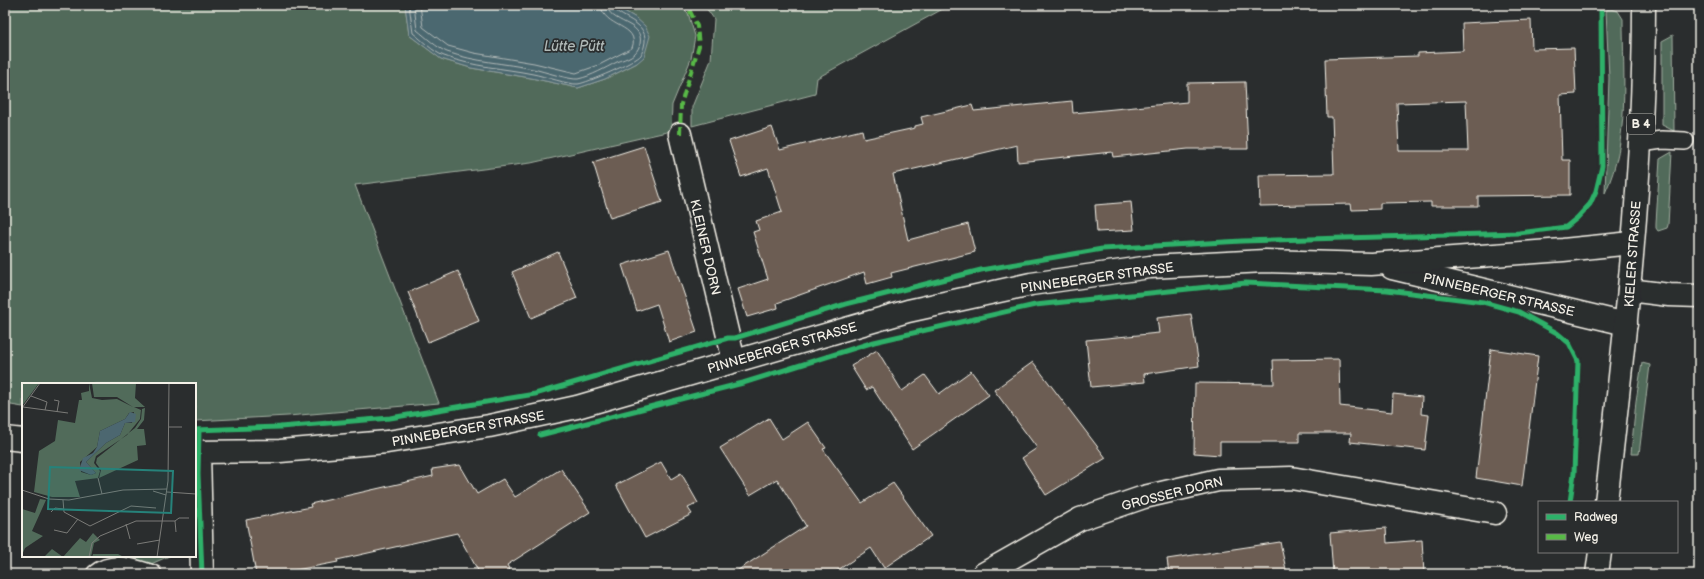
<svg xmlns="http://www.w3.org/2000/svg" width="1704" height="579" viewBox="0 0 1704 579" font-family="'Balsamiq Sans',sans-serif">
<rect width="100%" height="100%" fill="#2a2d2e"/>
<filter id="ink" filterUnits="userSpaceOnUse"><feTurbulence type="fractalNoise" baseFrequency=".025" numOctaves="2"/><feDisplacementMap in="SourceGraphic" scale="8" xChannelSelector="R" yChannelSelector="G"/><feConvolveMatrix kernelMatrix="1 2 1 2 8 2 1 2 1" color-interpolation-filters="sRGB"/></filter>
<g filter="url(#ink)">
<g fill="#516b5a" stroke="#a2aea1">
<polygon points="5,5 405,5 409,35 441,59 471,68 531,78 578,88 605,79 637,63 636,18 614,5 680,5 688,13 695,36 691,59 672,105 671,131 531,163 355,185 439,403 288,416 195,421 195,384 23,384 23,407 5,404"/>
<polygon points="704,5 950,5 817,78 815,94 692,126 692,107 711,60 714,19"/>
<path d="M1610,9L1618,11L1623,19C1623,76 1630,140 1605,193L1609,78L1606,10Z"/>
<polygon points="1673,35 1674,131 1662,125 1662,41"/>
<polygon points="1672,152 1668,225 1667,228 1658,231 1656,228 1656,223 1660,159"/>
<polygon points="1642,363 1650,365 1639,454 1631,454 1636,401"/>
<polygon points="130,556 169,556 149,565"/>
</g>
<polygon fill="#4c6770" stroke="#8f9ea0" points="405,5 614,5 636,18 645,26 650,36 644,57 637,63 605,79 578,88 531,78 471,68 441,59 409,35"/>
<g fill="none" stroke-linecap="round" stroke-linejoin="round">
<g stroke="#b1bab8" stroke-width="1">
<path d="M409,5L413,33C422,40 433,52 444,56C473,67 504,68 533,74C544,76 569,85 578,84C587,83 636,62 641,55C642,53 643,49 644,47C652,19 614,19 613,5"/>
<path d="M414,5L417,30C426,37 437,48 447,52C475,62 505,63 533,69C543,71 570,80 578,79C592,76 605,68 617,62C627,58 637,56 640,44C645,21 608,24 607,5"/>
<path d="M420,5L423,27L448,46L474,53L534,63L576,73L599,65L632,48C641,24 602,28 601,5"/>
</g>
</g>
<g fill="#6c5d53" stroke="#f4f1e8" fill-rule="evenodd">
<path d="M1531,20L1532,49L1574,48L1576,94L1560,95L1562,160H1570V195L1478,196V206H1431V202L1380,203V209L1352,210L1351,204L1260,206L1259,175L1334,174L1332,117H1327L1325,59L1418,56V53L1463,51L1462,23ZM1466,101L1468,151H1399L1397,103Z"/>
<polygon points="1245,82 1248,149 1188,149 1113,157 1112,152 1018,162 1017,145 893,174 908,240 968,224 975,252 891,273 892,277 867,284 864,272 777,303 778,308 747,317 738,289 768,279 753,232 759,230 756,221 782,212 768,168 741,177 729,141 772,127 780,150 862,130 864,139 915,128 915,126 923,124 921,117 972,105 974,111 1072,101 1073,113 1187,102 1187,83"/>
<polygon points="644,146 662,202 610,218 593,162"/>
<polygon points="1131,202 1134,230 1097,232 1095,205"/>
<polygon points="669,250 697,332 669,342 657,304 637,311 622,265"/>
<polygon points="558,252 577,298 531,318 512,272"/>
<polygon points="458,271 479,321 428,342 408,292"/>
<polygon points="1191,314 1199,366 1144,374 1145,382 1091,387 1086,340 1159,333 1157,318"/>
<polygon points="1491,349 1538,356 1522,486 1476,478"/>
<polygon points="877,350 902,391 925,375 939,394 971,371 989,395 912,449 872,387 866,390 851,366"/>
<polygon points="1339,359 1340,406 1392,412 1393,394 1422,397 1421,414 1429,415 1425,450 1350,442 1351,433 1299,433 1299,442 1220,442 1220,455 1194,453 1195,383 1274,384 1273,360"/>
<polygon points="1033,362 1106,458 1046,495 1022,458 1037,448 994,390"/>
<polygon points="769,418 782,439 808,422 826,448 823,449 862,503 893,483 931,536 884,568 871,548 832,574 732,574 806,526 777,479 750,495 720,448"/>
<polygon points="661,462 671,479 681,473 698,503 688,508 692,514 645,538 616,485"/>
<polygon points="460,465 477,494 503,479 515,497 561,469 590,512 507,565 512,574 480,574 457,533 337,560 338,562 275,574 256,574 246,520 311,507 310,504 433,476 432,469"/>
<polygon points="1386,528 1387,543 1422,540 1424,574 1333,574 1330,533"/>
<polygon points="1280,542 1287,574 1169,574 1167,559"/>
</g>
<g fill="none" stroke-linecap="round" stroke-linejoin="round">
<defs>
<g id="service">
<polyline points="1641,143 1662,140 1685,141"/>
<path d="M95,574C113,559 134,568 153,574"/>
</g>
<g id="minor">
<polyline points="680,134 734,361"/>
<polyline points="1629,290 1669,295 1699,296"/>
<polyline points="199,453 202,574"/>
<polyline points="983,574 1080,519 1144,497 1218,480 1291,478 1495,513"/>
</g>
<g id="secondary">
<polyline points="1392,268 1626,324"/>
<polyline points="5,438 23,440"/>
<polyline points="195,452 280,451 387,442 489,426 577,407 908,311 1031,284 1150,267 1265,261 1371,264 1563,250 1632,243"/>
</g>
<g id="primary">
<path d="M1606,502C1625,337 1644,171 1644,5"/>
<polyline points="1597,574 1600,552"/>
</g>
</defs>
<use href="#service" stroke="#f4f1e8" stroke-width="20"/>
<use href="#minor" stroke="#f4f1e8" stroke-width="25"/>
<use href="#secondary" stroke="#f4f1e8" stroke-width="25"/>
<use href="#primary" stroke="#f4f1e8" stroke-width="25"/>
<use href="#service" stroke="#2a2d2e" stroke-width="17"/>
<use href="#minor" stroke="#2a2d2e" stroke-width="22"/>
<use href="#secondary" stroke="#2a2d2e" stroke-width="22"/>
<use href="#primary" stroke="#2a2d2e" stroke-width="22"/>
<polyline stroke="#58b947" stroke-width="4" stroke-dasharray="8 4" stroke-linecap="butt" points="680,134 681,104 699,46 697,26 687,5"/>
<defs>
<g id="cycleway">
<polyline points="195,430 280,427 390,418 535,394 728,338 735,338 846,304 981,270 1102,249 1242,241 1519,233 1566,227 1577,218 1590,204 1596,191 1602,166 1601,5"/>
<polyline points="199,430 198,474 202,574"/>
<polyline points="540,435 743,383 874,342 1035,305 1246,283 1387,290 1483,302 1519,312 1557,333 1569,343 1578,361 1574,473 1570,502"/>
</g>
</defs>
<use href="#cycleway" stroke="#2a2d2e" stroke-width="8"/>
<use href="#cycleway" stroke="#2db169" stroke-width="5"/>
</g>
</g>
<g text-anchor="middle" stroke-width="3.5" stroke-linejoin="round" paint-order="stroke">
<rect fill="#2a2d2e" stroke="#b7b6b0" stroke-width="1" x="1627" y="114" width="28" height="20" rx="3"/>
<g font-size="12" font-weight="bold" fill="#f4f1e8">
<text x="1641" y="128">B 4</text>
</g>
<g font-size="13" fill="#f4f1e8" stroke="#2a2d2e">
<text transform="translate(706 247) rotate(77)" y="5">KLEINER DORN</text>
<text transform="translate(1632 254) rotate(-86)" y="5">KIELER STRASSE</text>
<text transform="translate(1097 277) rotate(-8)" y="5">PINNEBERGER STRASSE</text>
<text transform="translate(1499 294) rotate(13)" y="5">PINNEBERGER STRASSE</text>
<text transform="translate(782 347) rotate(-16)" y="5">PINNEBERGER STRASSE</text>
<text transform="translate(468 428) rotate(-10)" y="5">PINNEBERGER STRASSE</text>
<text transform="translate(1172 493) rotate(-14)" y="5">GROSSER DORN</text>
</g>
<g font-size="14" font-style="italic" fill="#b1bab8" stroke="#2a2d2e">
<text x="574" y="51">Lütte Pütt</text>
</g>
</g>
<g transform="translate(22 383)">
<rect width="174" height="174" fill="#2a2d2e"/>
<path d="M0,0H17L0,23ZM67,0L70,15L80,17L95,16L111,24L95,14H72L70,0H114L113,15L123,24H112L119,27L118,36L105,52L74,73L72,80L78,88L76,95L53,98L58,114H30L12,109L17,68L33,58L36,37L53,40L57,17H60L59,10L67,8ZM112,29L110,40H103L98,52L84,60L64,79L74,90L69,92L59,89L58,79L75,64L78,48L103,36L107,30ZM123,25L122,37L115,46H122L124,62L115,63L116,77L77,95L79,87L74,80L75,75L113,45L119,36L120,26ZM18,116L24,117L10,148L21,153L3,165L0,172V126L13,130ZM71,150L78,157L72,160L69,174H22L30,166L41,174L58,155L64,159ZM71,171H96L102,174H70Z" fill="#516b5a" fill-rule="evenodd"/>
<path d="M108,29L114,31L113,39L103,40L98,52L84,60L64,79L74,90L69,92L57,87L61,75L71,70L75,64L78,48L103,36Z" fill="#4c6770"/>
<path fill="none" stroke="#7b7b78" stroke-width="1" d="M9,13L25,19L23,27M32,17L37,18L35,29M1,24L46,30M0,25L18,0M147,44H160M76,95L80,111M0,107L27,116L47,117L101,107L145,106M131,108L144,112M145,109L174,111M41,117L42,129L68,143L109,123L134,125M29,129L33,125L41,126M153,138L157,135H167M104,141L108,156M32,147L45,150L56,136M115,161L138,157M67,174L70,160L78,153L114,138H153L154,149M135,174L146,98L147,0"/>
<path fill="#26827a" fill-opacity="0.15" stroke="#26827a" stroke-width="2" d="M28,84L151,88L149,130L26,126Z"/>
<rect width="174" height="174" fill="none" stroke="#f4f1e8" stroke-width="2"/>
</g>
<rect width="1704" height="579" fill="none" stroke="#2a2d2e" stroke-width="20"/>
<rect x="10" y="10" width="1684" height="559" fill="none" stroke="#f4f1e8" stroke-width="1.5" filter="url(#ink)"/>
<rect x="1538" y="501" width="140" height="52" fill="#2a2d2e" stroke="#7b7b78"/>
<rect x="1546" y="514" width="20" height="6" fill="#2db169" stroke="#7b7b78"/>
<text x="1574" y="521" font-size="12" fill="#f4f1e8">Radweg</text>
<rect x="1546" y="534" width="20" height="6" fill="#58b947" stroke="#7b7b78"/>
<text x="1574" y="541" font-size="12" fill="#f4f1e8">Weg</text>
</svg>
